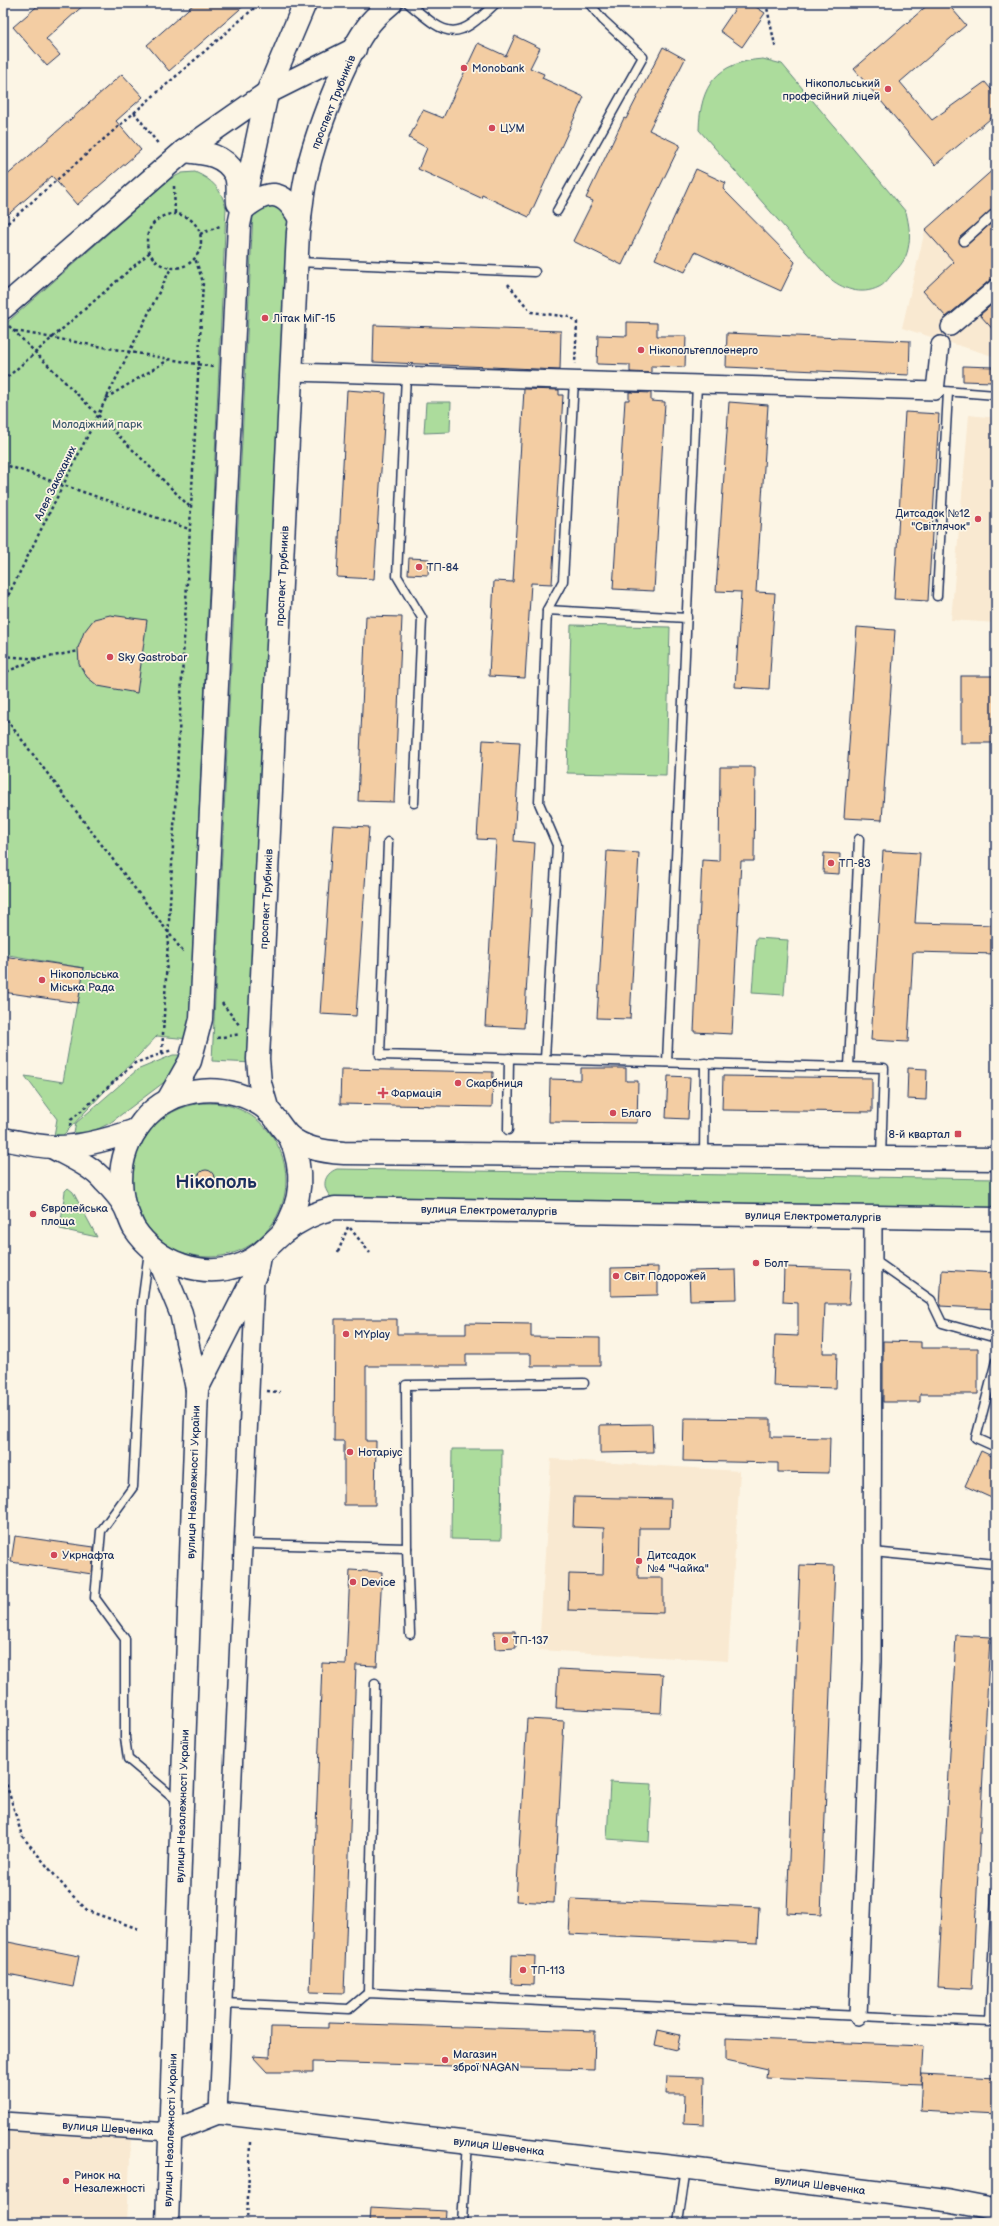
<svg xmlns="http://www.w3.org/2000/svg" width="999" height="2226" viewBox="0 0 999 2226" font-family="'Balsamiq Sans',sans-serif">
<rect width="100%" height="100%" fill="#fcf5e5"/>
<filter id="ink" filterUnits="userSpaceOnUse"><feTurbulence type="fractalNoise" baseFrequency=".025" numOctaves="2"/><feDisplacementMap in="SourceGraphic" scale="8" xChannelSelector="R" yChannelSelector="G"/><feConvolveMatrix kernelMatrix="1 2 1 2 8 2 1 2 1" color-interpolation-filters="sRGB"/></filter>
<g filter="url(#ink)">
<g fill="#f9e9d1">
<polygon points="996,167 996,357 902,328 925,230"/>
<polygon points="969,415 996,418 996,623 951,620"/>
<polygon points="551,1459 740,1471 728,1661 539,1650"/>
<polygon points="3,2130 131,2138 127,2223 3,2223"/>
</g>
<g fill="#acdc9c" stroke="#64867d">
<path d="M763,59L782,64L906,212C909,225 911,236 908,249C906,259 900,267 892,274C889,278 884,285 879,287C861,296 842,289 828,277L699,130C700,85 717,62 763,59Z"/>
<path d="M195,172C213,180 221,189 226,208L189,1039L157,1036L52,1147L57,1119L25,1076L63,1082L83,968L3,954V326L170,179L182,173Z"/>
<polygon points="269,203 288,214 253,1063 212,1061 253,213"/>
<polygon points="426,402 451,402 450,432 424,433"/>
<polygon points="571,625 670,627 666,775 567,773"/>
<polygon points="756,938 788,940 784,995 752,993"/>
<polygon points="173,1055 185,1055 171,1077 110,1123 90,1133 74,1133 76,1123 137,1070"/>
<circle cx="209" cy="1180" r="77"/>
<path d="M337,1169L996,1179V1209L332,1198C321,1188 323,1174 337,1169Z"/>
<polygon points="68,1188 73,1192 97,1237 60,1229 65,1191"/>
<polygon points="452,1449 502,1449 501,1540 451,1539"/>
<polygon points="610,1782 652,1784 649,1842 607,1839"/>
</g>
<g fill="#f3cda3" stroke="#1b2f5e">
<polygon points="41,3 86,3 46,39 60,55 47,66 13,27"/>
<polygon points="195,3 247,3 169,71 147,45"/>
<polygon points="739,3 750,3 765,13 742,47 720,31"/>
<polygon points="930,3 947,3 966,25 900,82 932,120 985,82 996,95 996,114 935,165 854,69"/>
<polygon points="515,36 540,48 530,68 544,74 542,78 584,97 529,217 482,195 481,198 418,169 427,148 409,138 423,110 443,118 478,43 506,56"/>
<polygon points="663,47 685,59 649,130 680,145 622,265 573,241 593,201 586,198 624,118 626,119"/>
<polygon points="122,74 143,97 116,121 141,150 77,205 52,176 3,219 3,179"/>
<polygon points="996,167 996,207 960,237 959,242 962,246 967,245 996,219 996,278 990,280 946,317 923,291 954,262 925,230"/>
<polygon points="696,169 726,183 723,189 795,262 781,291 695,252 685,272 655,259"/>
<polygon points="996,301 996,333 980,315"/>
<polygon points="627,322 657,323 657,336 686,336 685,367 651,366 651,373 630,372 630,365 597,364 598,335 627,336"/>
<polygon points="374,325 561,331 560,370 373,362"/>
<polygon points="727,333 910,341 909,375 726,367"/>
<polygon points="963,366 993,367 992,382 963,381"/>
<polygon points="524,389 559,390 559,395 563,395 552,584 531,583 525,678 489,676 494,581 513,582"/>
<polygon points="347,390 386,393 374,579 337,577"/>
<polygon points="629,392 651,393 651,401 665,402 654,591 613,589 625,400 629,400"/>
<polygon points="729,402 768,405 756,592 775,593 769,689 735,687 741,592 716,591"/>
<polygon points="905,412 939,414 928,601 894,599"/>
<polygon points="409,558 429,559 428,575 408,574"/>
<polygon points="110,615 147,620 137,693 98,686 87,677 79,664 78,648 84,632 94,619"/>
<polygon points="366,616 402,617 394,802 358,801"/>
<polygon points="857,627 895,630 882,820 844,818"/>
<rect x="961" y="676" width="35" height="67"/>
<polygon points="483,740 520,742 514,841 535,843 524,1028 485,1026 496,840 477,839"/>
<polygon points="720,767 755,767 754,861 741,861 732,1034 694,1032 702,860 719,861"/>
<polygon points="333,825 369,827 356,1016 320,1014"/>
<polygon points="607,851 639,853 630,1019 597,1018"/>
<polygon points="883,851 920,853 915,923 996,925 996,954 913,952 908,1042 871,1040"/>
<polygon points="824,853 840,854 839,874 823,873"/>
<polygon points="3,956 84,968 78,1003 3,992"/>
<polygon points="581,1068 626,1068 626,1081 638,1081 637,1123 549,1122 550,1079 581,1080"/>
<polygon points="908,1068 927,1069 926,1100 907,1099"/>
<polygon points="341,1069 493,1072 492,1107 340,1104"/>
<polygon points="668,1076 690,1077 688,1119 666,1118"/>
<polygon points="723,1076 872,1078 872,1112 722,1110"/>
<circle cx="206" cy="1178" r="8"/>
<polygon points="658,1267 658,1295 611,1296 611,1268"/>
<polygon points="784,1267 851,1269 849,1304 825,1304 823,1353 837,1353 836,1388 773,1386 775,1335 798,1336 798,1303 783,1302"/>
<polygon points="736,1270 737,1299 690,1300 689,1271"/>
<polygon points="942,1270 996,1273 996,1309 940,1306"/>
<polygon points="335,1319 397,1319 397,1334 466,1334 466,1323 531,1324 531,1337 600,1338 600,1366 531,1366 531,1354 466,1354 466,1366 366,1366 366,1441 376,1441 375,1505 344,1505 344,1441 334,1441"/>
<polygon points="883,1341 921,1342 921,1348 978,1348 978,1394 920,1394 920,1402 883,1402"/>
<polygon points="684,1418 771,1419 771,1437 830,1438 829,1473 778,1472 778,1463 683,1461"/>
<polygon points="652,1424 653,1452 600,1453 600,1425"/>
<polygon points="981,1451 996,1458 996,1500 965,1486"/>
<polygon points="574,1497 671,1499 670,1528 639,1528 638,1578 663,1578 663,1613 568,1610 569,1574 603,1575 604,1528 573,1527"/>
<polygon points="15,1536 94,1547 92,1574 11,1562"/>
<polygon points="800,1565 835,1566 821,1915 787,1913"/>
<polygon points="350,1570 382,1572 377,1666 356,1665 344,1993 310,1992 322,1663 346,1664"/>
<polygon points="494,1631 515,1631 516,1648 495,1649"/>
<polygon points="956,1635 990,1637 972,1989 938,1987"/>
<polygon points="558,1669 663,1674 661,1713 556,1708"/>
<polygon points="527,1719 564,1721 554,1903 516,1901"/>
<polygon points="571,1899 759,1907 757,1943 569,1934"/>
<polygon points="3,1941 79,1956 73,1987 3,1973"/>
<polygon points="512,1955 535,1956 534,1985 511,1984"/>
<polygon points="328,2023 595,2031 594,2070 313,2062 313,2072 267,2072 252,2056 270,2057 271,2027 328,2028"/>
<polygon points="658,2030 680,2035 677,2050 655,2045"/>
<polygon points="726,2038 923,2046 921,2084 766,2077 767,2069 726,2060"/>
<polygon points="922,2074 996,2078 996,2115 920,2111"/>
<polygon points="667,2076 705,2077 704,2124 684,2123 685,2094 666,2094"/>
<polygon points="370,2207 446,2211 445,2223 369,2223"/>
</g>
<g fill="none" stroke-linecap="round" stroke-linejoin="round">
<defs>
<g id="service">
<path d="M408,3C450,39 456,41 496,3"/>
<polyline points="557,211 643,57 603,20 589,3"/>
<polyline points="964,241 996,212"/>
<polyline points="297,262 535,272"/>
<polyline points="406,375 397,576 422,618 414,803"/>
<polyline points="944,391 996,395"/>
<polyline points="937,596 948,392"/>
<polyline points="547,610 687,618"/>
<polyline points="388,842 380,1055 884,1068 881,1157"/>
<polyline points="545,1059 557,845 539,803 547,610 563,581 574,380"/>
<polyline points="667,1062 697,384"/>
<polyline points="849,1067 859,839"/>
<polyline points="508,1130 509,1058"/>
<polyline points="704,1156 705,1063"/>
<polyline points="149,1251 142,1304 133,1487 101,1531 95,1598 125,1639 125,1738 128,1759 179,1802"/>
<polyline points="874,1260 931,1300 942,1323 996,1338"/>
<polyline points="996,1361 976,1438 996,1447"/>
<polyline points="244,1544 407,1548"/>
<polyline points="873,1552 996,1564"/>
<polyline points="410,1634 407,1548 406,1385 584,1383"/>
<polyline points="368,1993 375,1683"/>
<polyline points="223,2003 349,2009 368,1993 990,2022 996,1892"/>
<polyline points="462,2223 467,2142"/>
<polyline points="678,2223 686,2168"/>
</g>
<g id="minor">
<polyline points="950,327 996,288"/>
<polyline points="291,372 935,391 940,345"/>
<polyline points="858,2016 872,1661 873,1217"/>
<polyline points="218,2113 255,1278"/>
<polyline points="3,2121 170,2132"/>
</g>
<polyline id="tertiary" points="170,2132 218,2113 686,2168 950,2201 996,2210"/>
<g id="secondary">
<path d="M184,151C204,153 224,154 235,174C239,181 237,195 238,203"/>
<path d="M242,210C267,189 283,188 300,219"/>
<polyline points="3,308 184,151 267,93 355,49"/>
<polyline points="168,1100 190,1061 201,1019 239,225 267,93 305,3"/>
<path d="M268,1111L260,1083L258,1059L298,232C301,214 302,195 306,177C315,135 344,56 371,22C377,15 384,9 391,3"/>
<path d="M3,1139C19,1142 36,1146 52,1147C79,1148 110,1139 136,1130"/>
<path d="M52,1147C70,1157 92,1166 105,1182C112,1189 119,1197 124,1205C128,1212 130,1221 134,1228C157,1263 203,1280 243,1264C260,1257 270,1244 283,1233C298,1221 316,1212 335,1208L996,1219"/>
<path d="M124,1205C117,1175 122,1147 142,1122C171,1084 232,1080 269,1111C277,1119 282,1130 290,1137C304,1149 327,1152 344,1153L996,1159"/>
<path d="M283,1232C303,1201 304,1171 290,1137"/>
<polyline points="156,1252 181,1313 197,1389 167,2223"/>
<polyline points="197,1389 256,1273 259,1256"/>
</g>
</defs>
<use href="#service" stroke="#1b2f5e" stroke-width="11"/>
<use href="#minor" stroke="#1b2f5e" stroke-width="20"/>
<use href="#tertiary" stroke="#1b2f5e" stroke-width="24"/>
<use href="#secondary" stroke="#1b2f5e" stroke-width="25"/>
<g stroke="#1b2f5e" stroke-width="2.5" stroke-dasharray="3 3" stroke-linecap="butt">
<polyline points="766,3 776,50"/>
<polyline points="134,112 159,145"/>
<polyline points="174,186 175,214"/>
<circle cx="174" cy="241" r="27"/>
<polyline points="3,227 260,3"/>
<polyline points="200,234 220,226"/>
<polyline points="508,284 531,312 570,317 577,322 575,364"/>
<polyline points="9,326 190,507"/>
<polyline points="15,331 213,367"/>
<polyline points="3,381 150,252"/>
<polyline points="106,398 170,359"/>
<polyline points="3,464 189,529"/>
<polyline points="3,606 171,268"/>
<polyline points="3,656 38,659 3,673"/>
<polyline points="38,659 79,651"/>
<polyline points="3,664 3,678"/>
<polyline points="3,715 184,953"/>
<polyline points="222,1003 240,1026"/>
<polyline points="217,1038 240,1034"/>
<polyline points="162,1053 203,282 195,258"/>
<polyline points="70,1126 71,1120 135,1063 172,1050"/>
<polyline points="350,1228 370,1253"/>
<polyline points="338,1252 348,1227"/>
<polyline points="267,1391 280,1392"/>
<polyline points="3,1773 22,1836 67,1890 88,1911 139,1929"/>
<polyline points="247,2223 250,2142"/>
</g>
<use href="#service" stroke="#fcf5e5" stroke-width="8"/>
<use href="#minor" stroke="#fcf5e5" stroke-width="17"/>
<use href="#tertiary" stroke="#fcf5e5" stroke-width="21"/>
<use href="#secondary" stroke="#fcf5e5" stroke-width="22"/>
</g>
</g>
<g fill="#d1495b" stroke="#fcf5e5" stroke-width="1.5">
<circle cx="464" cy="68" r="4"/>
<circle cx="888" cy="89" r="4"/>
<circle cx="492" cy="128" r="4"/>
<circle cx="265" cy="318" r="4"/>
<circle cx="641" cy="350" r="4"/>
<circle cx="978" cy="519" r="4"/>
<circle cx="419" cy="567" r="4"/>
<circle cx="110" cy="657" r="4"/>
<circle cx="831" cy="863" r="4"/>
<circle cx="42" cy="980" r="4"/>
<circle cx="458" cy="1083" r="4"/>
<path d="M381 1087h4v4h4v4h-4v4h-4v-4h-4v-4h4z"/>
<circle cx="613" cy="1113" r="4"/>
<rect x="954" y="1130" width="8" height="8" rx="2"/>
<circle cx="33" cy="1214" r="4"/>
<circle cx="756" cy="1263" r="4"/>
<circle cx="616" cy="1276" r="4"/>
<circle cx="346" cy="1334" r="4"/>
<circle cx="350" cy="1452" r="4"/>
<circle cx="54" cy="1555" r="4"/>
<circle cx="639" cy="1561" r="4"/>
<circle cx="353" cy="1582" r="4"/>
<circle cx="505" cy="1640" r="4"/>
<circle cx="523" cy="1970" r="4"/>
<circle cx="445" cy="2060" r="4"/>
<circle cx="66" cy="2181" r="4"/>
</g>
<g text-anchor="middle" stroke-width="3.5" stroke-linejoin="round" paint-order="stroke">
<g font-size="11" fill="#1b2f5e" stroke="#fcf5e5" text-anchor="start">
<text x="472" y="72">Monobank</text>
<text x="880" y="87" text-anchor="end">Нікопольський<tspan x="880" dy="13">професійний ліцей</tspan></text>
<text x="500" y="132">ЦУМ</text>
<text x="273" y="322">Літак МіГ-15</text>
<text x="649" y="354">Нікопольтеплоенерго</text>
<text x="970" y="517" text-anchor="end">Дитсадок №12<tspan x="970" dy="13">"Світлячок"</tspan></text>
<text x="427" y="571">ТП-84</text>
<text x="118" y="661">Sky Gastrobar</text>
<text x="839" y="867">ТП-83</text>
<text x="50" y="978">Нiкопольська<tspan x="50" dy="13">Міська Рада</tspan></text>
<text x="466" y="1087">Скарбниця</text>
<text x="391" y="1097">Фармація</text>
<text x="621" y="1117">Благо</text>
<text x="950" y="1138" text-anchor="end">8-й квартал</text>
<text x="41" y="1212">Європейська<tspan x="41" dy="13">площа</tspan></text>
<text x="764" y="1267">Болт</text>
<text x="624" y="1280">Світ Подорожей</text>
<text x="354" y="1338">MYplay</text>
<text x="358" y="1456">Нотаріус</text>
<text x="62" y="1559">Укрнафта</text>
<text x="647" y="1559">Дитсадок<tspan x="647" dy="13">№4 "Чайка"</tspan></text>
<text x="361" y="1586">Device</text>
<text x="513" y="1644">ТП-137</text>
<text x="531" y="1974">ТП-113</text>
<text x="453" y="2058">Магазин<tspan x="453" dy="13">зброї NAGAN</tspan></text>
<text x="74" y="2179">Ринок на<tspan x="74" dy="13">Незалежності</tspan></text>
</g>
<g font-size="11" fill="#1b2f5e" stroke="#fcf5e5">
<text transform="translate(333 102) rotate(-68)" y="4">проспект Трубників</text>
<text transform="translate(55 483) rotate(-64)" y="4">Алея Закоханих</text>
<text transform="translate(282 576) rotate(-87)" y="4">проспект Трубників</text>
<text transform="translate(266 899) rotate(-87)" y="4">проспект Трубників</text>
<text transform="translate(489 1210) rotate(1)" y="4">вулиця Електрометалургів</text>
<text transform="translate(813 1216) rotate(1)" y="4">вулиця Електрометалургів</text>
<text transform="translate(193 1482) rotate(-88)" y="4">вулиця Незалежності України</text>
<text transform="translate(182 1806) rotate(-88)" y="4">вулиця Незалежності України</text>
<text transform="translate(108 2128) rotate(4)" y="4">вулиця Шевченка</text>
<text transform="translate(170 2130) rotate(-88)" y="4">вулиця Незалежності України</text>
<text transform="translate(499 2146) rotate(7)" y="4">вулиця Шевченка</text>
<text transform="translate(820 2185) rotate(7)" y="4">вулиця Шевченка</text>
</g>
<g font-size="11" fill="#3f5a6e" stroke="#fcf5e5">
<text x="97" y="428">Молодіжний парк</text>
</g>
<g font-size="19" font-weight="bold" fill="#1b2f5e" stroke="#fcf5e5">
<text x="216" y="1188">Нікополь</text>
</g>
</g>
<rect width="999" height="2226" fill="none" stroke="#fcf5e5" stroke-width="16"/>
<rect x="8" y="8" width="983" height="2210" fill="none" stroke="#1b2f5e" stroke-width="1.5" filter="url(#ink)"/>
</svg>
